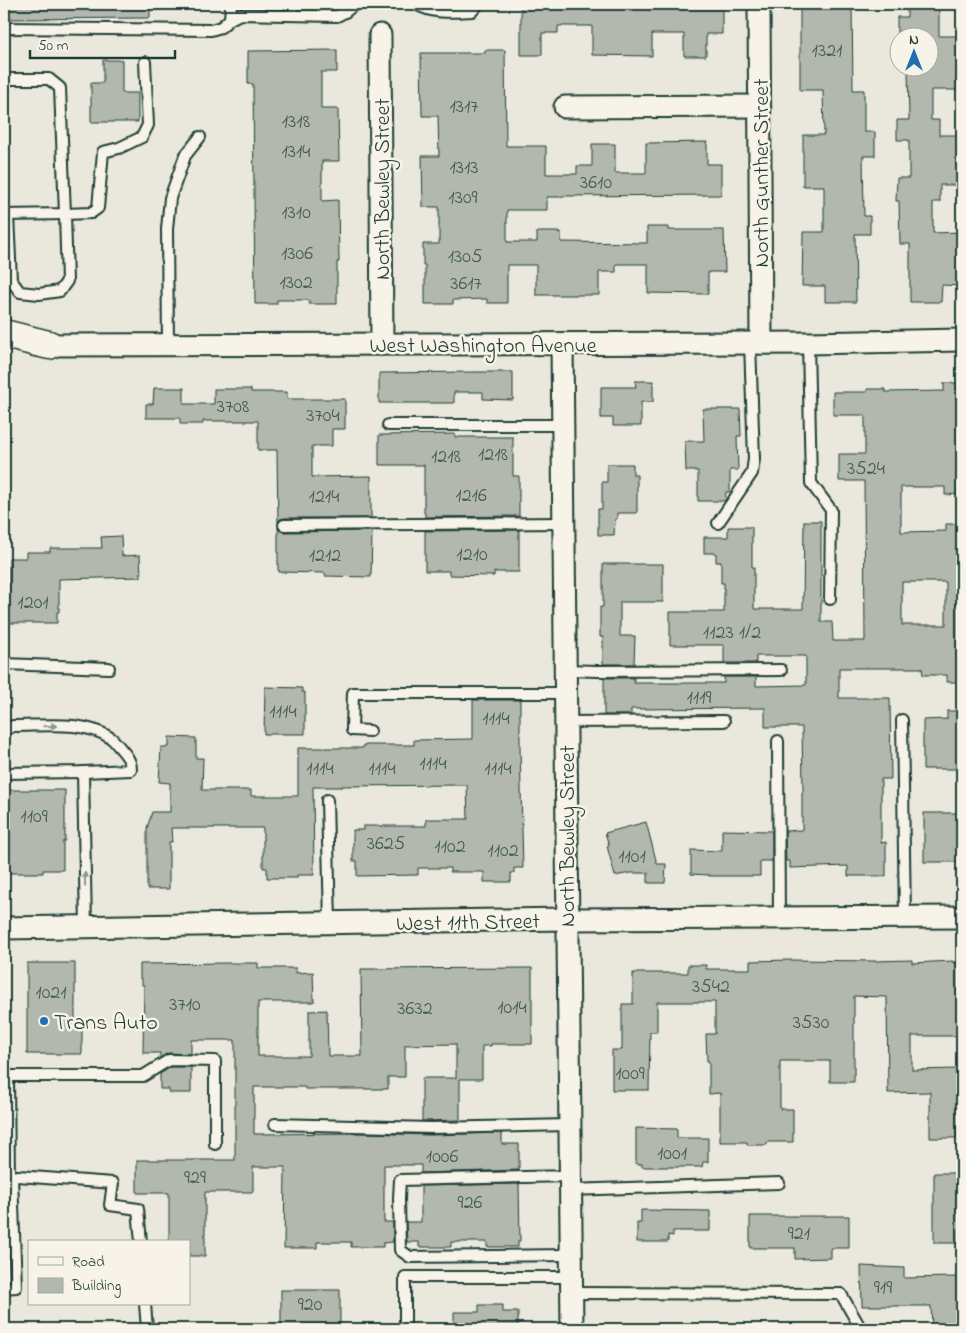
<svg xmlns="http://www.w3.org/2000/svg" width="966" height="1333" viewBox="0 0 966 1333" font-family="'Indie Flower',sans-serif">
<rect width="100%" height="100%" fill="#eae8dd"/>
<filter id="ink" filterUnits="userSpaceOnUse"><feTurbulence type="fractalNoise" baseFrequency=".02" numOctaves="2"/><feDisplacementMap in="SourceGraphic" scale="10" xChannelSelector="R" yChannelSelector="G"/><feConvolveMatrix kernelMatrix="1 2 1 2 8 2 1 2 1" color-interpolation-filters="sRGB"/></filter>
<g filter="url(#ink)">
<g fill="#b2b8ae" stroke="#1f3d34" fill-rule="evenodd">
<polygon points="4,4 150,4 150,18 4,19"/>
<polygon points="521,4 722,4 722,34 706,34 706,56 684,56 684,34 652,34 652,56 592,55 592,26 558,26 558,33 542,33 542,55 521,55"/>
<polygon points="800,4 852,4 853,90 864,90 864,132 875,132 875,156 863,156 864,216 870,216 870,234 855,234 856,302 825,302 825,286 802,286 803,232 824,232 824,186 803,186 803,135 824,135 823,90 800,90"/>
<polygon points="907,4 939,4 939,36 961,36 961,90 931,90 931,120 939,120 939,135 962,135 961,185 940,185 940,202 933,202 933,233 962,232 962,286 942,285 941,302 910,302 910,244 900,244 899,201 896,201 897,178 909,178 909,140 897,140 897,120 909,120 908,69 928,69 928,38 897,38 897,17 907,17"/>
<polygon points="337,50 337,72 321,72 321,109 338,109 339,161 322,161 322,201 338,200 339,262 337,262 337,304 309,304 309,300 277,300 277,304 255,304 253,84 248,84 248,51"/>
<polygon points="485,50 505,50 506,146 546,146 546,174 577,174 577,166 592,166 592,144 615,144 615,173 646,173 646,143 707,142 707,164 721,164 721,195 562,196 562,197 547,197 547,210 507,210 507,242 537,242 537,232 561,232 561,242 647,243 647,227 669,227 669,230 724,230 725,272 708,272 708,294 648,293 648,264 616,264 616,272 599,272 599,295 536,295 536,265 507,265 507,303 487,303 487,299 453,300 453,304 425,304 425,265 423,265 423,244 439,244 439,207 423,207 422,156 439,156 438,116 422,116 421,53 485,53"/>
<polygon points="103,60 122,60 122,93 138,93 138,122 91,122 91,83 103,83"/>
<polygon points="472,372 513,372 513,400 483,399 483,392 454,392 454,403 379,403 379,373"/>
<polygon points="635,381 653,381 653,402 641,402 641,426 613,426 613,418 601,418 601,387 636,387"/>
<path d="M944,383H962V494L945,495V487H901V532L946,531V524H962V682H947V675H923L922,668H839V698H890L891,779H881V843L886,842V876H848V866L790,868V861H786L785,831L802,830V792H803L802,727H765V708L631,709V715H604V678H634V683H724V677H756V686L806,685V656H756V663H724V645H670V612H724V583H721V562H716V553H704V537H728V527H752V567H754V609H803L804,521H821V622H832L833,641H865L864,481H839V454H865V415H833V392H867V389H885V392L944,391ZM902,582H946V625H902Z"/>
<polygon points="154,388 184,388 184,404 214,404 214,389 251,389 251,392 287,392 287,399 345,399 345,429 332,429 332,446 312,446 312,477 371,476 371,518 284,518 280,519 278,523 277,450 258,450 258,421 203,421 203,424 180,424 180,418 146,418 146,404 153,404"/>
<polygon points="703,409 740,409 741,436 737,436 738,470 730,470 730,492 726,492 725,501 698,501 698,471 686,471 685,441 704,441"/>
<polygon points="455,434 455,437 513,437 513,476 519,476 519,516 425,517 425,513 424,513 424,465 379,465 379,435"/>
<polygon points="607,464 633,464 633,475 637,475 637,513 617,513 617,519 615,519 614,535 598,535 598,509 602,509 602,482 607,482"/>
<polygon points="278,527 280,531 284,532 372,531 371,577 325,576 325,573 279,572 279,570 278,570"/>
<polygon points="519,530 519,572 494,572 494,576 449,575 449,571 425,571 425,531"/>
<polygon points="121,536 122,556 140,555 141,577 59,579 59,612 57,612 57,623 8,623 7,590 9,590 9,558 26,558 26,552 50,552 50,548 102,548 101,537"/>
<polygon points="603,564 663,564 663,602 620,602 620,636 635,636 634,664 603,664 603,637 600,637 600,607 603,607"/>
<polygon points="265,687 302,688 302,692 305,692 305,734 264,734"/>
<polygon points="473,700 520,700 520,748 523,868 514,868 514,873 511,873 511,882 484,882 484,872 450,872 450,868 418,868 418,875 357,876 357,861 353,861 353,830 363,830 363,826 426,826 426,819 468,819 467,785 342,786 342,787 313,787 314,875 297,875 297,878 267,878 267,868 263,868 263,828 171,828 172,842 169,842 169,889 147,889 147,828 152,812 170,812 170,783 159,782 161,747 169,747 169,737 196,738 196,758 203,758 202,790 251,790 251,796 298,796 298,748 363,748 363,745 414,745 414,740 473,739"/>
<polygon points="947,711 962,711 962,769 923,769 923,720 947,719"/>
<polygon points="4,790 65,790 65,841 63,841 63,870 43,870 43,873 6,873 6,863 4,863"/>
<rect x="924" y="813" width="38" height="49"/>
<polygon points="646,822 657,864 666,864 665,883 648,883 648,873 630,873 615,876 607,846 609,845 605,833"/>
<polygon points="722,830 772,831 772,861 760,861 760,876 709,876 709,875 691,874 691,850 722,851"/>
<polygon points="792,960 874,961 912,960 912,963 953,961 953,963 962,963 962,1036 912,1036 912,1070 960,1069 960,1080 962,1080 962,1127 957,1127 957,1138 930,1138 930,1092 888,1093 887,997 854,996 854,1082 830,1082 830,1061 780,1061 780,1109 793,1109 793,1142 767,1142 767,1145 747,1145 747,1142 720,1142 720,1093 709,1094 709,1061 707,1061 706,1034 715,1034 715,1002 657,1002 657,1032 650,1032 649,1090 612,1090 612,1050 622,1050 622,1004 633,1004 633,973 688,973 688,965 706,965 706,969 750,969 750,961"/>
<polygon points="27,963 75,963 75,1019 82,1019 82,1054 27,1054"/>
<polygon points="230,963 258,963 258,968 296,968 296,973 313,972 314,1002 258,1002 258,1056 309,1056 309,1011 327,1010 328,1056 362,1056 361,969 532,968 532,1044 491,1044 491,1046 482,1046 482,1079 460,1079 460,1120 422,1121 422,1078 456,1078 456,1044 405,1045 405,1077 388,1077 388,1089 305,1089 305,1087 254,1087 254,1134 364,1133 431,1135 502,1133 502,1144 519,1144 519,1170 421,1173 421,1165 384,1165 384,1222 393,1222 393,1242 383,1243 383,1247 351,1247 351,1242 317,1242 317,1248 284,1248 285,1167 253,1167 253,1192 205,1192 205,1256 189,1256 189,1242 169,1242 169,1193 137,1193 137,1160 235,1160 235,1040 191,1040 191,1054 169,1053 160,1058 160,1053 143,1053 144,985 142,985 142,979 140,979 140,964"/>
<polygon points="171,1067 191,1067 191,1093 169,1093 169,1089 160,1089 160,1074"/>
<polygon points="636,1128 677,1129 677,1138 708,1138 708,1162 703,1162 702,1167 642,1167 642,1164 636,1164"/>
<polygon points="934,1173 961,1173 962,1243 934,1243"/>
<polygon points="519,1184 520,1241 518,1241 518,1247 487,1247 487,1242 451,1242 451,1247 419,1247 419,1242 407,1242 406,1222 421,1222 421,1186"/>
<polygon points="641,1210 710,1211 710,1231 673,1231 673,1236 668,1235 668,1242 637,1242 637,1223 641,1223"/>
<polygon points="750,1216 849,1216 849,1248 831,1248 831,1258 795,1259 795,1248 750,1248"/>
<polygon points="861,1266 904,1268 904,1278 959,1277 959,1288 962,1288 962,1329 932,1329 931,1306 862,1306"/>
<rect x="281" y="1290" width="59" height="39"/>
<polygon points="479,1305 503,1305 503,1312 518,1312 518,1329 454,1329 454,1312 479,1312"/>
</g>
<g fill="none" stroke-linecap="round" stroke-linejoin="round">
<defs>
<g id="lane">
<polyline points="292,4 292,15"/>
<path d="M416,4C432,14 453,12 472,11L475,8L478,4"/>
<polyline points="230,19 231,4"/>
<polyline points="4,28 211,30 221,27 230,19 240,14 337,16 345,12 355,4"/>
<polyline points="4,79 49,79 60,88 65,214 4,215"/>
<polyline points="8,215 11,280 20,292 39,294 60,291 67,281 65,214 91,213 98,208 103,152 119,148 142,137 148,125 145,62"/>
<polyline points="808,343 811,483 831,510 830,599"/>
<polyline points="168,345 167,229 170,198 185,156 200,137"/>
<polyline points="388,425 563,425"/>
<polyline points="718,523 752,473 754,459 750,343"/>
<polyline points="284,525 564,523"/>
<polyline points="4,664 109,668"/>
<polyline points="565,670 597,671 781,670"/>
<polyline points="902,720 905,918"/>
<polyline points="565,722 724,721"/>
<polyline points="370,731 352,730 353,693 565,693"/>
<path d="M4,733L7,729L13,726C45,726 83,720 111,738C115,741 118,746 121,749C127,756 131,761 131,770L83,772L4,773"/>
<polyline points="778,741 779,918"/>
<polyline points="83,772 86,927"/>
<polyline points="327,800 330,923"/>
<polyline points="4,1076 143,1076 169,1060 215,1061 215,1144"/>
<polyline points="8,1076 9,1178"/>
<polyline points="275,1124 431,1128 569,1125"/>
<polyline points="570,1176 400,1180 399,1198 400,1250 410,1257 571,1255"/>
<polyline points="4,1178 18,1176 113,1183 110,1205 138,1209 141,1242"/>
<polyline points="570,1190 779,1183"/>
<polyline points="4,1288 16,1287 12,1177"/>
<polyline points="571,1293 841,1294 861,1329"/>
<polyline points="145,1304 147,1329"/>
<polyline points="405,1329 405,1277 571,1277"/>
</g>
<g id="street">
<polyline points="759,4 761,343"/>
<polyline points="380,35 382,344"/>
<polyline points="565,107 759,106"/>
<polyline points="562,344 572,1329"/>
<polyline points="35,345 808,343 962,340"/>
<polyline points="4,928 567,919 962,917"/>
</g>
<polyline id="primary" points="4,334 49,345"/>
</defs>
<use href="#lane" stroke="#1f3d34" stroke-width="14"/>
<use href="#street" stroke="#1f3d34" stroke-width="25"/>
<use href="#primary" stroke="#1f3d34" stroke-width="31"/>
<use href="#lane" stroke="#f7f3e8" stroke-width="10"/>
<use href="#street" stroke="#f7f3e8" stroke-width="21"/>
<use href="#primary" stroke="#f7f3e8" stroke-width="28"/>
</g>
<defs><path id="oneway-solid" d="M-6-.8H1V-3.2L6.5 0L1 3.2V.8H-6Z" transform="scale(1.25)"/></defs>
<g fill="#8b988e">
<use href="#oneway-solid" transform="translate(50 726) rotate(-1)"/>
<use href="#oneway-solid" transform="translate(85 879) rotate(-91)"/>
</g>
</g>
<circle fill="#1f6fb2" stroke="#f7f3e8" stroke-width="2" cx="44" cy="1021" r="5"/>
<g text-anchor="middle" stroke-width="5" stroke-linejoin="round" paint-order="stroke">
<g font-size="20" fill="#445c52">
<text x="827" y="56">1321</text>
<text x="464" y="112">1317</text>
<text x="296" y="127">1318</text>
<text x="296" y="157">1314</text>
<text x="464" y="173">1313</text>
<text x="596" y="188">3610</text>
<text x="463" y="203">1309</text>
<text x="296" y="218">1310</text>
<text x="297" y="259">1306</text>
<text x="465" y="262">1305</text>
<text x="296" y="288">1302</text>
<text x="466" y="289">3617</text>
<text x="233" y="412">3708</text>
<text x="323" y="421">3704</text>
<text x="493" y="460">1218</text>
<text x="446" y="462">1218</text>
<text x="866" y="474">3524</text>
<text x="471" y="501">1216</text>
<text x="324" y="502">1214</text>
<text x="472" y="560">1210</text>
<text x="325" y="561">1212</text>
<text x="33" y="608">1201</text>
<text x="732" y="638">1123 1/2</text>
<text x="699" y="703">1119</text>
<text x="283" y="717">1114</text>
<text x="496" y="724">1114</text>
<text x="433" y="769">1114</text>
<text x="320" y="774">1114</text>
<text x="382" y="774">1114</text>
<text x="498" y="774">1114</text>
<text x="34" y="822">1109</text>
<text x="386" y="849">3625</text>
<text x="450" y="852">1102</text>
<text x="503" y="856">1102</text>
<text x="632" y="862">1101</text>
<text x="711" y="992">3542</text>
<text x="51" y="998">1021</text>
<text x="185" y="1010">3710</text>
<text x="512" y="1013">1014</text>
<text x="415" y="1014">3632</text>
<text x="811" y="1028">3530</text>
<text x="630" y="1079">1009</text>
<text x="672" y="1159">1001</text>
<text x="442" y="1162">1006</text>
<text x="195" y="1183">929</text>
<text x="470" y="1208">926</text>
<text x="799" y="1239">921</text>
<text x="883" y="1293">919</text>
<text x="310" y="1310">920</text>
</g>
<g font-size="22" fill="#1f3d34" stroke="#f7f3e8">
<text transform="translate(760 173) rotate(-90)" y="8">North Gunther Street</text>
<text transform="translate(381 189) rotate(-90)" y="8">North Bewley Street</text>
<text x="483" y="352">West Washington Avenue</text>
<text transform="translate(566 836) rotate(-90)" y="8">North Bewley Street</text>
<text transform="translate(468 921) rotate(-1)" y="8">West 11th Street</text>
</g>
<g font-size="22" fill="#1f3d34" stroke="#f7f3e8" text-anchor="start">
<text x="54" y="1029">Trans Auto</text>
</g>
</g>
<rect width="966" height="1333" fill="none" stroke="#f7f3e8" stroke-width="20"/>
<rect x="10" y="10" width="946" height="1313" fill="none" stroke="#1f3d34" stroke-width="2" filter="url(#ink)"/>
<rect x="28" y="1240" width="162" height="65" fill="#f7f3e8" stroke="#a1aaa0"/>
<rect x="38" y="1257" width="25" height="8" fill="#f7f3e8" stroke="#a1aaa0"/>
<text x="72" y="1266" font-size="15" fill="#1f3d34">Road</text>
<rect x="38" y="1278" width="25" height="15" fill="#b2b8ae" stroke="#a1aaa0"/>
<text x="72" y="1290" font-size="15" fill="#1f3d34">Building</text>
<g transform="translate(914 52)"><circle r="24" fill="#f7f3e8" stroke="#a1aaa0"/>
<path d="M0-4L9 19L0 12L-9 19Z" fill="#1f6fb2"/>
<text y="-8" font-size="14" font-weight="bold" text-anchor="middle" fill="#1f3d34">N</text>
</g>
<path d="M30 50v8h145v-8" fill="none" stroke="#1f3d34" stroke-width="2.5"/>
<text x="38" y="50" font-size="15" fill="#1f3d34" stroke="#f7f3e8" stroke-width="4" paint-order="stroke">50 m</text>
</svg>
